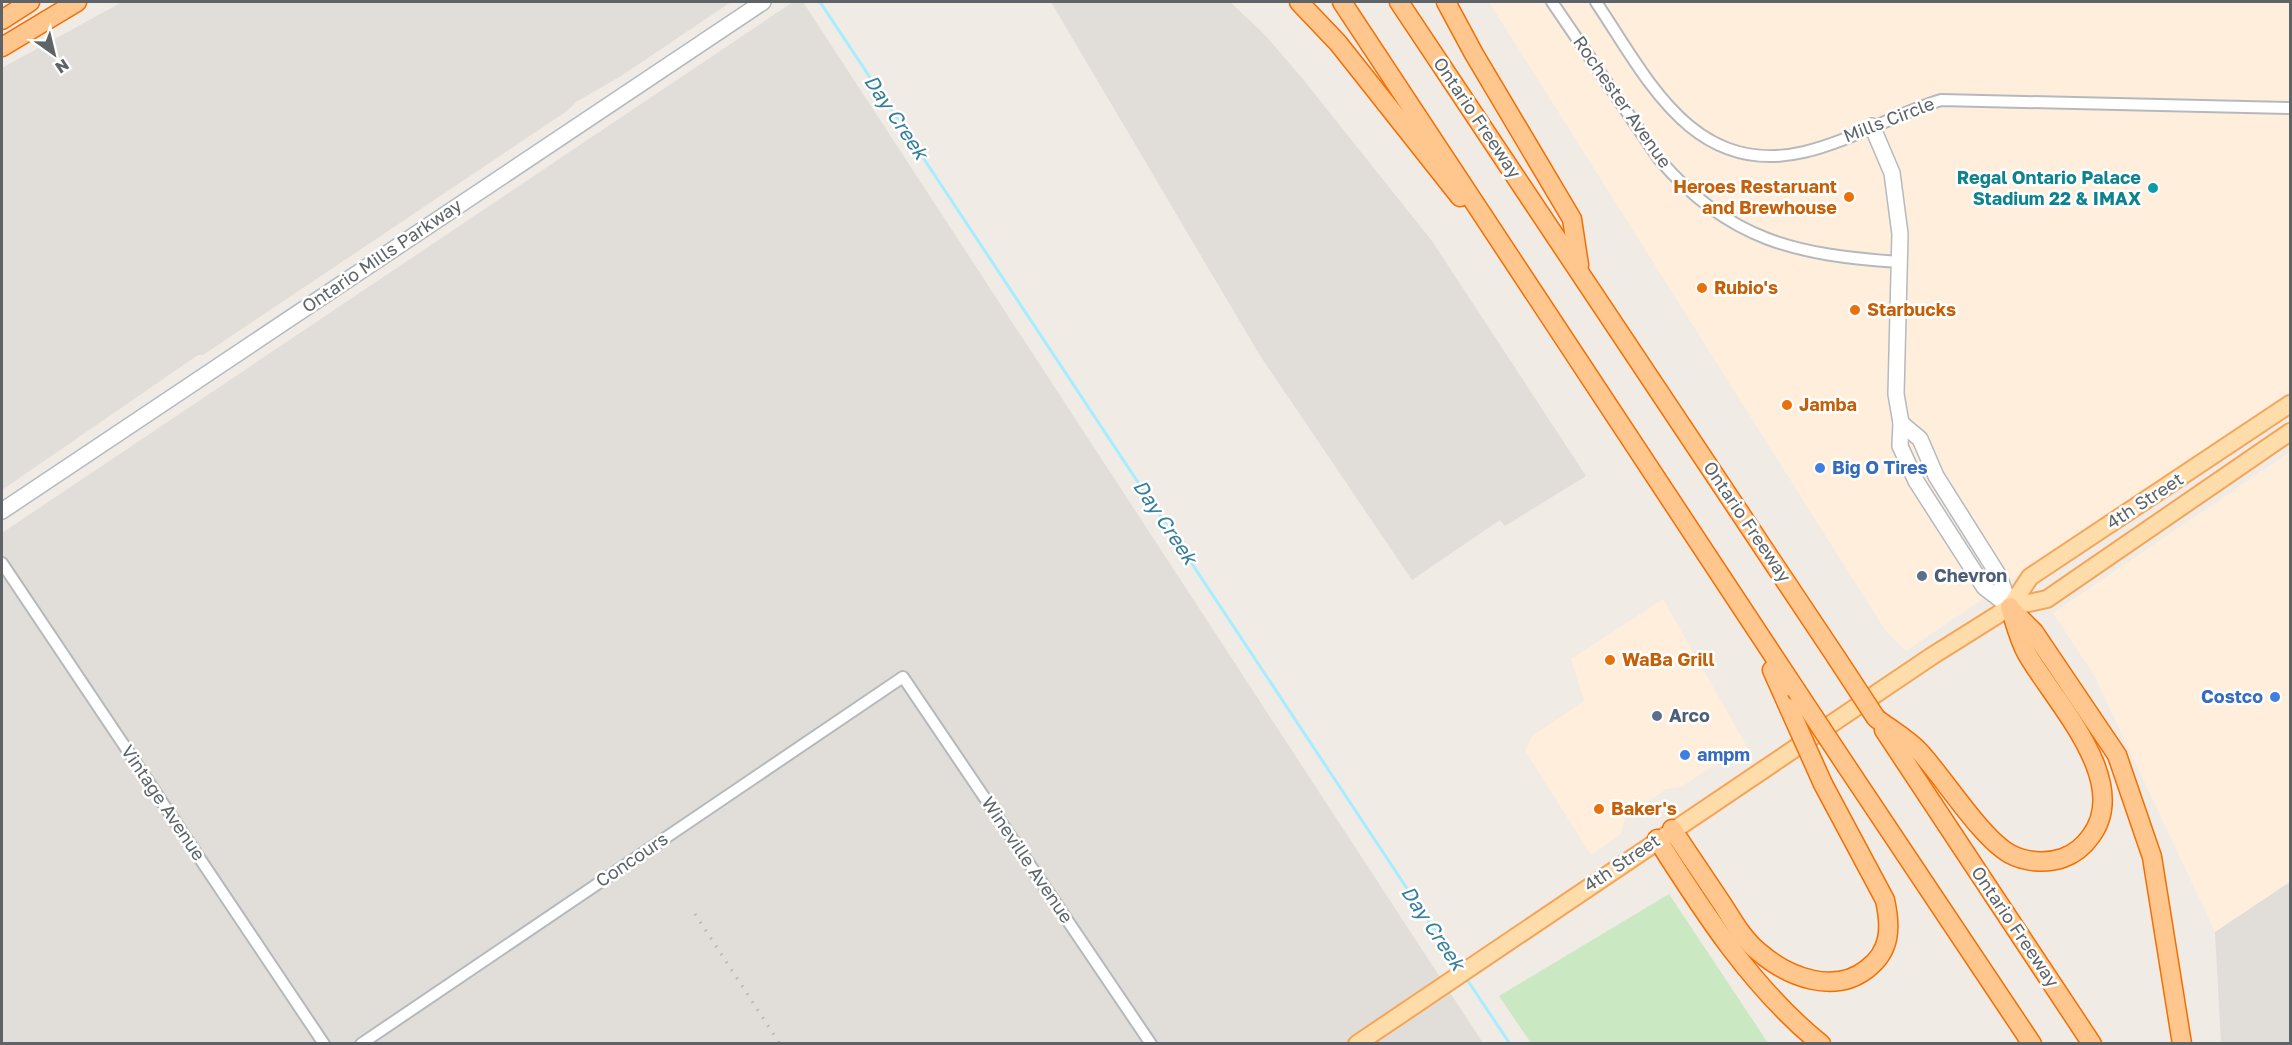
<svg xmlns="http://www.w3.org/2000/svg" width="2292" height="1045" viewBox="0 0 2292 1045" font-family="'Golos Text',sans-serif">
<rect width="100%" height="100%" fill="#f0ebe5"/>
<g fill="#ffeedb">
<polygon points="1489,2 2290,2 2290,391 1906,651 1885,630"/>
<polygon points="2290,452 2290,882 2215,932 2094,675 2053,613"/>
<polygon points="1663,599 1749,750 1724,759 1681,787 1666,789 1625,818 1621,834 1591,855 1525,751 1532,736 1584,701 1571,659"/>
</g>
<g fill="#e1ddd9">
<polygon points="122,2 731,2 621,76 576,102 567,111 203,355 198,355 2,490 2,68"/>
<polygon points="793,2 803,2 1483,1043 2,1043 2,533"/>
<polygon points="1051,2 1230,2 1265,35 1302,78 1432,241 1586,476 1505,526 1500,520 1412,580 1259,354"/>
<polygon points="2290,882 2290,1043 2221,1043 2215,932"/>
</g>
<polygon fill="#cae8c1" points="1669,894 1768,1043 1531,1043 1499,996"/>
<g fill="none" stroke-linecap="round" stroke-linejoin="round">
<g stroke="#a6edff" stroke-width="3">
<polyline points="820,2 1459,967"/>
<polyline points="1466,978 1510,1044"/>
</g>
<defs>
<g id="street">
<path d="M1552,2L1659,159C1729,241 1797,255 1899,262"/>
<path d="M1596,2C1647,78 1693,178 1804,152C1851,141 1895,114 1941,100L2290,108"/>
<polyline points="2,563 324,1044"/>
<polyline points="361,1044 903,677 1151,1044"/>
</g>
<g id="secondary">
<polyline points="1872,126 1892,173 1900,234 1896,394 1901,423 1900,446 1916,481 1984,587 2010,607"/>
<polyline points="1901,423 1920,439 1936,476 1999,576 2010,607"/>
<polyline points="2,511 763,2"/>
</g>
<g id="primary">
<polyline points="2010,607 2030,577 2290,404"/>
<polyline points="1357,1044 1932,656 2010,607 2047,599 2290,432"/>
</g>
<g id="highway">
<polyline points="1299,2 1338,43 1460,197"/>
<polyline points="1342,2 1796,690"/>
<polyline points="1399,2 1836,657"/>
<polyline points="1446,2 1474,54 1572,219 1579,265"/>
<polyline points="2,20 30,2"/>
<polyline points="2,47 77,2"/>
<polyline points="2013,611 2034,632 2117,755 2152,857 2182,1044"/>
<polyline points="1772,670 1789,708"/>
<path d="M1876,718C1890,729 1908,739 1920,752C1943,777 1982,839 2010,854C2025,862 2046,864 2063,858C2074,854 2084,846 2091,836C2132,781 2054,701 2027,654C2019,640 2015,623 2010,607"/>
<polyline points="1884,730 2092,1044"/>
<polyline points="1847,767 2032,1044"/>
<path d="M1672,829C1689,854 1706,880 1723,905C1733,921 1744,940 1759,952C1788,977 1834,995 1867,969C1891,951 1891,927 1885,900L1823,784"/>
<path d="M1657,839C1704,913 1752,988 1821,1044"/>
</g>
</defs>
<use href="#street" stroke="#b6b9bc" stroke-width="14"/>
<use href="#secondary" stroke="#b4babd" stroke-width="18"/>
<use href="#primary" stroke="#f8a456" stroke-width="20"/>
<use href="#highway" stroke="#f56e00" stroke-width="21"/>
<use href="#street" stroke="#fff" stroke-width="10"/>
<use href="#secondary" stroke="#fff" stroke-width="15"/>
<use href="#primary" stroke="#ffddab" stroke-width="16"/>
<use href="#highway" stroke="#ffc78d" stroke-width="18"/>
<polyline stroke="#b4b5b6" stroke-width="3" stroke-dasharray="1.5 8" stroke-linecap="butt" points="695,914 780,1044"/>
<defs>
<g id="highway-bridge">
<polyline points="1836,657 1876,718"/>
<polyline points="1796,690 1847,767"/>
<polyline points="1789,708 1823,784"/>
</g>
</defs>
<use href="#highway-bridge" stroke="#f56e00" stroke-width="21" stroke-linecap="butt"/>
<use href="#highway-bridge" stroke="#ffc78d" stroke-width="18"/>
</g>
<circle fill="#0f9aa8" stroke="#fff" stroke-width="2" cx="2153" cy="188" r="6"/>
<g fill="#e8710a" stroke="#fff" stroke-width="2">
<circle cx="1849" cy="197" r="6"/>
<circle cx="1702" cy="288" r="6"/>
<circle cx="1855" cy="310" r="6"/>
<circle cx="1787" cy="405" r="6"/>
<circle cx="1610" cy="660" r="6"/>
<circle cx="1599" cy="809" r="6"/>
</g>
<g fill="#3f7fe0" stroke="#fff" stroke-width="2">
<circle cx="1820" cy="468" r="6"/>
<circle cx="2275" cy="697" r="6"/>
<circle cx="1685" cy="755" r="6"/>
</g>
<g fill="#5c6f8a" stroke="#fff" stroke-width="2">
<circle cx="1922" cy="576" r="6"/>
<circle cx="1657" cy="716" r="6"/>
</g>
<g text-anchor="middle" stroke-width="5" stroke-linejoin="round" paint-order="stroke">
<g font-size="18" fill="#5d6366" stroke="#fff">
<text transform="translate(1622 102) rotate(55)" y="6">Rochester Avenue</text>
<text transform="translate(1477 118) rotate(56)" y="6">Ontario Freeway</text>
<text transform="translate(1889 120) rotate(-21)" y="6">Mills Circle</text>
<text transform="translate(382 256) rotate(-34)" y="6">Ontario Mills Parkway</text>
<text transform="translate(2145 501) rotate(-33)" y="6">4th Street</text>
<text transform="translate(1747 522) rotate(56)" y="6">Ontario Freeway</text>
<text transform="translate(163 803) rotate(56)" y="6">Vintage Avenue</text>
<text transform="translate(632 860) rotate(-34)" y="6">Concours</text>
<text transform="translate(1027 860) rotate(56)" y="6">Wineville Avenue</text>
<text transform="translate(1622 863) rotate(-34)" y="6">4th Street</text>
<text transform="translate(2015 927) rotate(56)" y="6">Ontario Freeway</text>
</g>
<g font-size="18" font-weight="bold" fill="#0d838f" stroke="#fff" text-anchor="end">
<text x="2141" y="184">Regal Ontario Palace<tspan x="2141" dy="21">Stadium 22 &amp; IMAX</tspan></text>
</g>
<g font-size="18" font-weight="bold" fill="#c56008" stroke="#fff" text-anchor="start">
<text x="1837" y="193" text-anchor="end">Heroes Restaruant<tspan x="1837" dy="21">and Brewhouse</tspan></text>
<text x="1714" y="294">Rubio's</text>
<text x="1867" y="316">Starbucks</text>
<text x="1799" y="411">Jamba</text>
<text x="1622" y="666">WaBa Grill</text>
<text x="1611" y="815">Baker's</text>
</g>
<g font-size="18" font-weight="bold" fill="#366cbe" stroke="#fff" text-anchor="start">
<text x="1832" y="474">Big O Tires</text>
<text x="2263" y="703" text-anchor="end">Costco</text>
<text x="1697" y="761">ampm</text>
</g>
<g font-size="18" font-weight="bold" fill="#4e5e75" stroke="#fff" text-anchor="start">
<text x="1934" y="582">Chevron</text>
<text x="1669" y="722">Arco</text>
</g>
<g font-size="20" font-style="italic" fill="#367f9b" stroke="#fff">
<text transform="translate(896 117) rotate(56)" y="7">Day Creek</text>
<text transform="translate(1165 522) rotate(56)" y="7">Day Creek</text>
<text transform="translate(1433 928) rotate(56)" y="7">Day Creek</text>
</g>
</g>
<rect width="2292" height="1045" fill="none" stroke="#5d6366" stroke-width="6"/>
<g transform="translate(54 54) rotate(146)" stroke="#ffffff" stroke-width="4.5" paint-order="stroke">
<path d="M0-4.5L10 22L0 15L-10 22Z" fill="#5d6366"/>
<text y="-9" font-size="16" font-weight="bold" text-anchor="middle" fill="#5d6366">N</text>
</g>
</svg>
